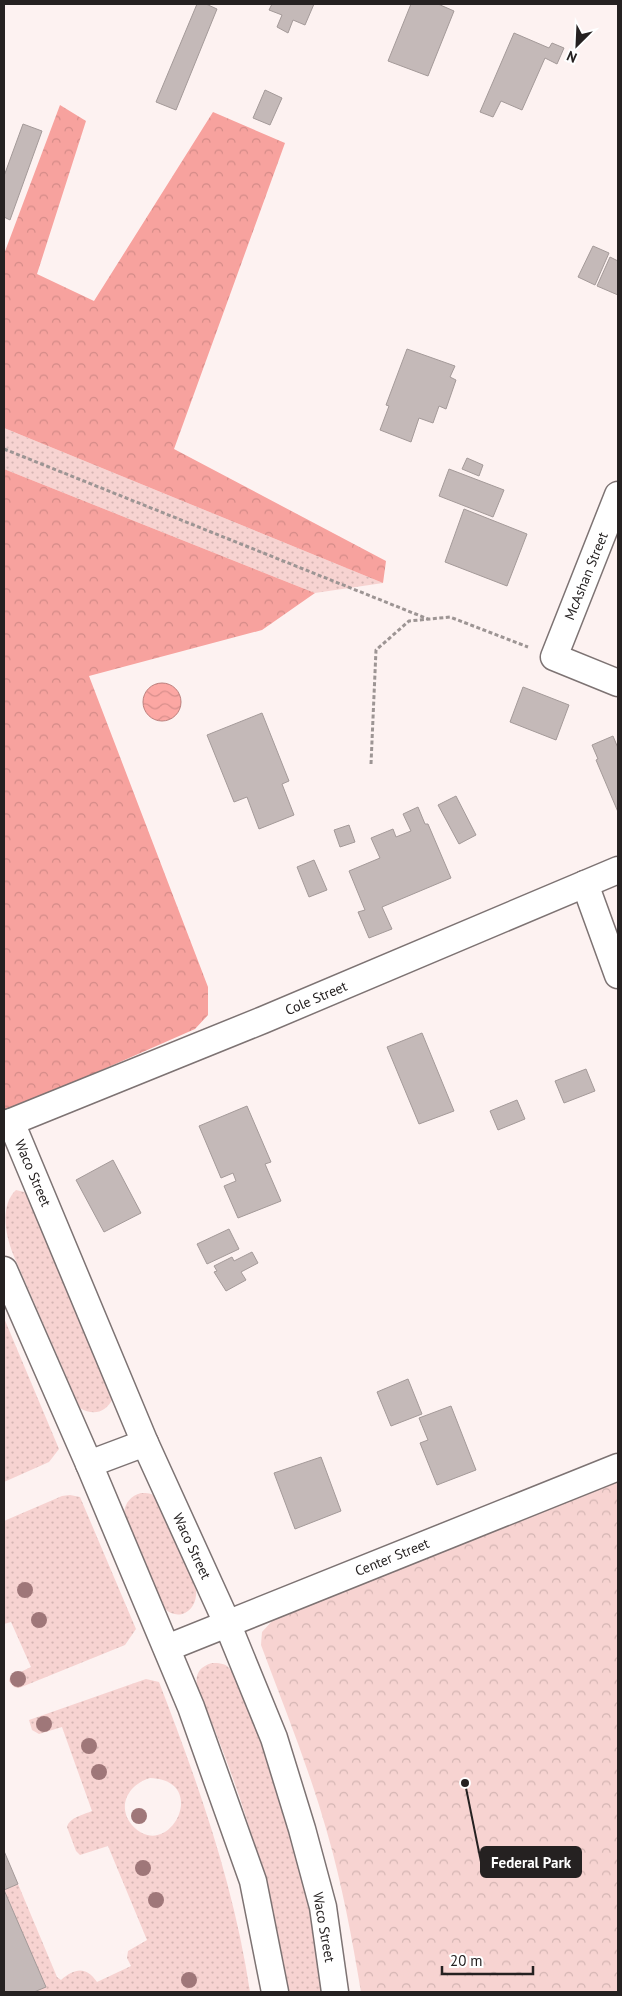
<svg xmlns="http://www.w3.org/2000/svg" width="622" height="1996" viewBox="0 0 622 1996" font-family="'PT Sans',sans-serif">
<defs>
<pattern id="grass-dots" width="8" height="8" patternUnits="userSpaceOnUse" patternTransform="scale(1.25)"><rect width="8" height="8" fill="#f7d3d1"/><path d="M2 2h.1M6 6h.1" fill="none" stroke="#d4b5b3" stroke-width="1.8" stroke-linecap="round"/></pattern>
<pattern id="forest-crowns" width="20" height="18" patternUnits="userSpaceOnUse" patternTransform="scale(1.25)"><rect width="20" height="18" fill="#f7a29e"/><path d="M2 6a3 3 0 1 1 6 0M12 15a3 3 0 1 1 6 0" fill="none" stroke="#d48b88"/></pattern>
<pattern id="park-crowns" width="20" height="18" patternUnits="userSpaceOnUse" patternTransform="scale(1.25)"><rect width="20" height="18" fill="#f7d3d1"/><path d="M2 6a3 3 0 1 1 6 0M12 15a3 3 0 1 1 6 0" fill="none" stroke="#d4b5b3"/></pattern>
<pattern id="water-waves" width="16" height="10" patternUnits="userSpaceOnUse" patternTransform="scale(1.25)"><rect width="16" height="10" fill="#fca7a3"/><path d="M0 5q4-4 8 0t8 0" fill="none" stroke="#d88f8c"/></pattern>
</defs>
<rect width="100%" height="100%" fill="#fdf2f1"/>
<g fill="url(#grass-dots)" fill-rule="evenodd">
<polygon points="4,428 383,583 315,593 4,469"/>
<path d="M16,1190L24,1192L31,1200L113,1398C106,1413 93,1416 80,1408L13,1254C5,1234 0,1205 16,1190Z"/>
<polygon points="4,1318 59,1449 49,1462 4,1482"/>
<path d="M141,1493C147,1493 152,1493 156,1497C173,1512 188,1568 196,1590C198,1610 179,1623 164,1608L124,1514C125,1502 131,1496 141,1493Z"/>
<polygon points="70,1495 80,1497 136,1629 125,1645 19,1688 14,1687 9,1681 10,1677 31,1667 11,1622 4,1624 4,1521 62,1496"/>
<path d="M212,1663C218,1663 225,1663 229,1668C244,1685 250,1710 257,1731C288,1815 311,1903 325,1992H286C280,1961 275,1929 268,1898C252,1826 226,1755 197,1687C195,1674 199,1667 212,1663Z"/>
<path d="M146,1679L159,1682C198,1783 234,1884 250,1992H34L45,1987L4,1890L18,1884L57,1977L61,1980C75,1968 86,1966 97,1982L131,1966L127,1958L128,1951L147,1940L108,1846L80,1855L76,1851L67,1827C70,1817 83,1815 92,1811L62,1727L39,1734L32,1730L29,1720ZM150,1778C212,1780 168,1865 132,1825C116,1806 129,1784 150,1778Z"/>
</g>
<g fill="url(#forest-crowns)">
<polygon points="60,105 86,121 37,274 94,301 213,112 285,143 174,449 386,561 383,583 4,428 4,254"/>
<polygon points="4,469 315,593 262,630 89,676 208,987 208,1015 195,1029 4,1113"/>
</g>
<path fill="url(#park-crowns)" d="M618,1479V1992H361C352,1938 342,1884 327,1832C309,1768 284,1707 261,1645L262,1632L272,1621Z"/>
<circle fill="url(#water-waves)" stroke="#bc7f7c" cx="162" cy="702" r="19"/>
<g fill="#c4b9b8" stroke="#a49a99">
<polygon points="197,4 206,4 217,9 176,110 156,102"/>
<polygon points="272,4 314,4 305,25 293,20 288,33 277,27 282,15 269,10"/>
<polygon points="411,4 438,4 454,11 428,76 388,61"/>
<polygon points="514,33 549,48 552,43 564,48 557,64 545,58 522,110 501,101 493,117 480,112"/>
<polygon points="265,90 282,98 270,125 253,118"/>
<polygon points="23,124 42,131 10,220 4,217 4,176"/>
<polygon points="593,246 609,253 595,285 578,277"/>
<polygon points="610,257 618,261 618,295 597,286"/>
<polygon points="407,349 455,366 450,377 456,380 446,409 439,406 433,423 419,418 411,442 380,430 389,406 386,405"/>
<polygon points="467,458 483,465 479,476 462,469"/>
<polygon points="449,469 504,490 493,517 439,496"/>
<polygon points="464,509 527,534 507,586 445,562"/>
<polygon points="523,687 569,705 556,740 510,722"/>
<polygon points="262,713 289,781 282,784 294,815 259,829 247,797 234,802 207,735"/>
<polygon points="613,736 618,748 618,812 596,760 598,759 592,745"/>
<polygon points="456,796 476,835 459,844 438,805"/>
<polygon points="418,807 425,824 428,824 451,878 382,907 392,929 369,938 358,912 365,910 349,871 380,858 371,838 393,829 396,837 411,831 403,814"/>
<polygon points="349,825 355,842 340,847 334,830"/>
<polygon points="314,860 327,890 309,897 297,867"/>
<polygon points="422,1033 454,1111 419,1124 387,1047"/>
<polygon points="586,1069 595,1091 564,1103 555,1081"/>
<polygon points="517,1100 525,1119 498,1130 490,1111"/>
<polygon points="247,1106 271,1162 265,1164 281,1201 238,1218 224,1186 236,1181 233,1173 221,1178 199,1126"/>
<polygon points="113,1160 141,1213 104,1232 76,1180"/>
<polygon points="229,1229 239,1249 207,1264 197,1244"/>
<polygon points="252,1252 258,1263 241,1272 246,1280 226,1291 214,1272 217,1271 214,1266 232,1257 234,1261"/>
<polygon points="408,1379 422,1414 391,1426 377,1392"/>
<polygon points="451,1406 476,1470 437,1485 420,1443 428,1440 419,1418"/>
<polygon points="321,1457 341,1511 295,1529 274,1473"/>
<polygon points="4,1851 18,1884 4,1890 46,1987 34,1992 4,1992"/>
</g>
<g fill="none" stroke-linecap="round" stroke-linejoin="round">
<defs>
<g id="minor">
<polyline points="618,495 554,657 618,683"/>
<polyline points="585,884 618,975"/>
<polyline points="11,1122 145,1443 227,1623 274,1738 302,1829 323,1907 335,1992"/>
<polyline points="4,1128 11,1122 263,1020 618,870"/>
<polyline points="4,1270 89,1464 191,1707 253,1881 275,1992"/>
<polyline points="89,1464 145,1443"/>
<polyline points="167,1648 618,1467"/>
</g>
</defs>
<use href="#minor" stroke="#7d7373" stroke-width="29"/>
<g stroke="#9d9594" stroke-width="3" stroke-dasharray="4 2.5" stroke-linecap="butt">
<polyline points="4,449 428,619"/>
<polyline points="371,764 376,650 409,621 450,617 528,647"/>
</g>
<use href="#minor" stroke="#fff" stroke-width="26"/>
</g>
<g fill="#9f7779">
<circle cx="25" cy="1590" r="8"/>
<circle cx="39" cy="1620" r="8"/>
<circle cx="18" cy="1679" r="8"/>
<circle cx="44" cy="1724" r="8"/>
<circle cx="89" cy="1746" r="8"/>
<circle cx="99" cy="1772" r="8"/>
<circle cx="139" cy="1816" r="8"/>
<circle cx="143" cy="1868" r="8"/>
<circle cx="156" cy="1900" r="8"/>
<circle cx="189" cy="1980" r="8"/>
</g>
<g text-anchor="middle" stroke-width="5" stroke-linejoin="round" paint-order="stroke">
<g font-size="14" fill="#252121" stroke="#fff">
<text transform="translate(586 576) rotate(-68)" y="5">McAshan Street</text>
<text transform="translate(316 998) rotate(-23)" y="5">Cole Street</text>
<text transform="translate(33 1173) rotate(67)" y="5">Waco Street</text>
<text transform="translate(192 1546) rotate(65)" y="5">Waco Street</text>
<text transform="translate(392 1557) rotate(-22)" y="5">Center Street</text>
<text transform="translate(324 1927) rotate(80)" y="5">Waco Street</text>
</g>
</g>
<path fill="none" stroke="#252121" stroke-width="2" d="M465 1783L481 1862"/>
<circle fill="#252121" stroke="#fff" stroke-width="2" cx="465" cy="1783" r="5"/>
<rect fill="#252121" stroke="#252121" stroke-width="2" x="481" y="1847" width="100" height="30" rx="5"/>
<g font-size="15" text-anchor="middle" font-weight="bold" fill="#fff">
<text x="531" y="1868">Federal Park</text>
</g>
<rect width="622" height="1996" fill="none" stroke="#252121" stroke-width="10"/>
<g transform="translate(577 45) rotate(204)" stroke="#ffffff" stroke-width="4" paint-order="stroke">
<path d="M0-4L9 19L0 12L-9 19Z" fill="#252121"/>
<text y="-8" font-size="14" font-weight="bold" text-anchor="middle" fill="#252121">N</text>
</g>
<path d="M442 1966v8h91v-8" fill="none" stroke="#252121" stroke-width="2.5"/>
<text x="450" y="1966" font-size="15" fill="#252121" stroke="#ffffff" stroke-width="4" paint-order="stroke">20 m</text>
</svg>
